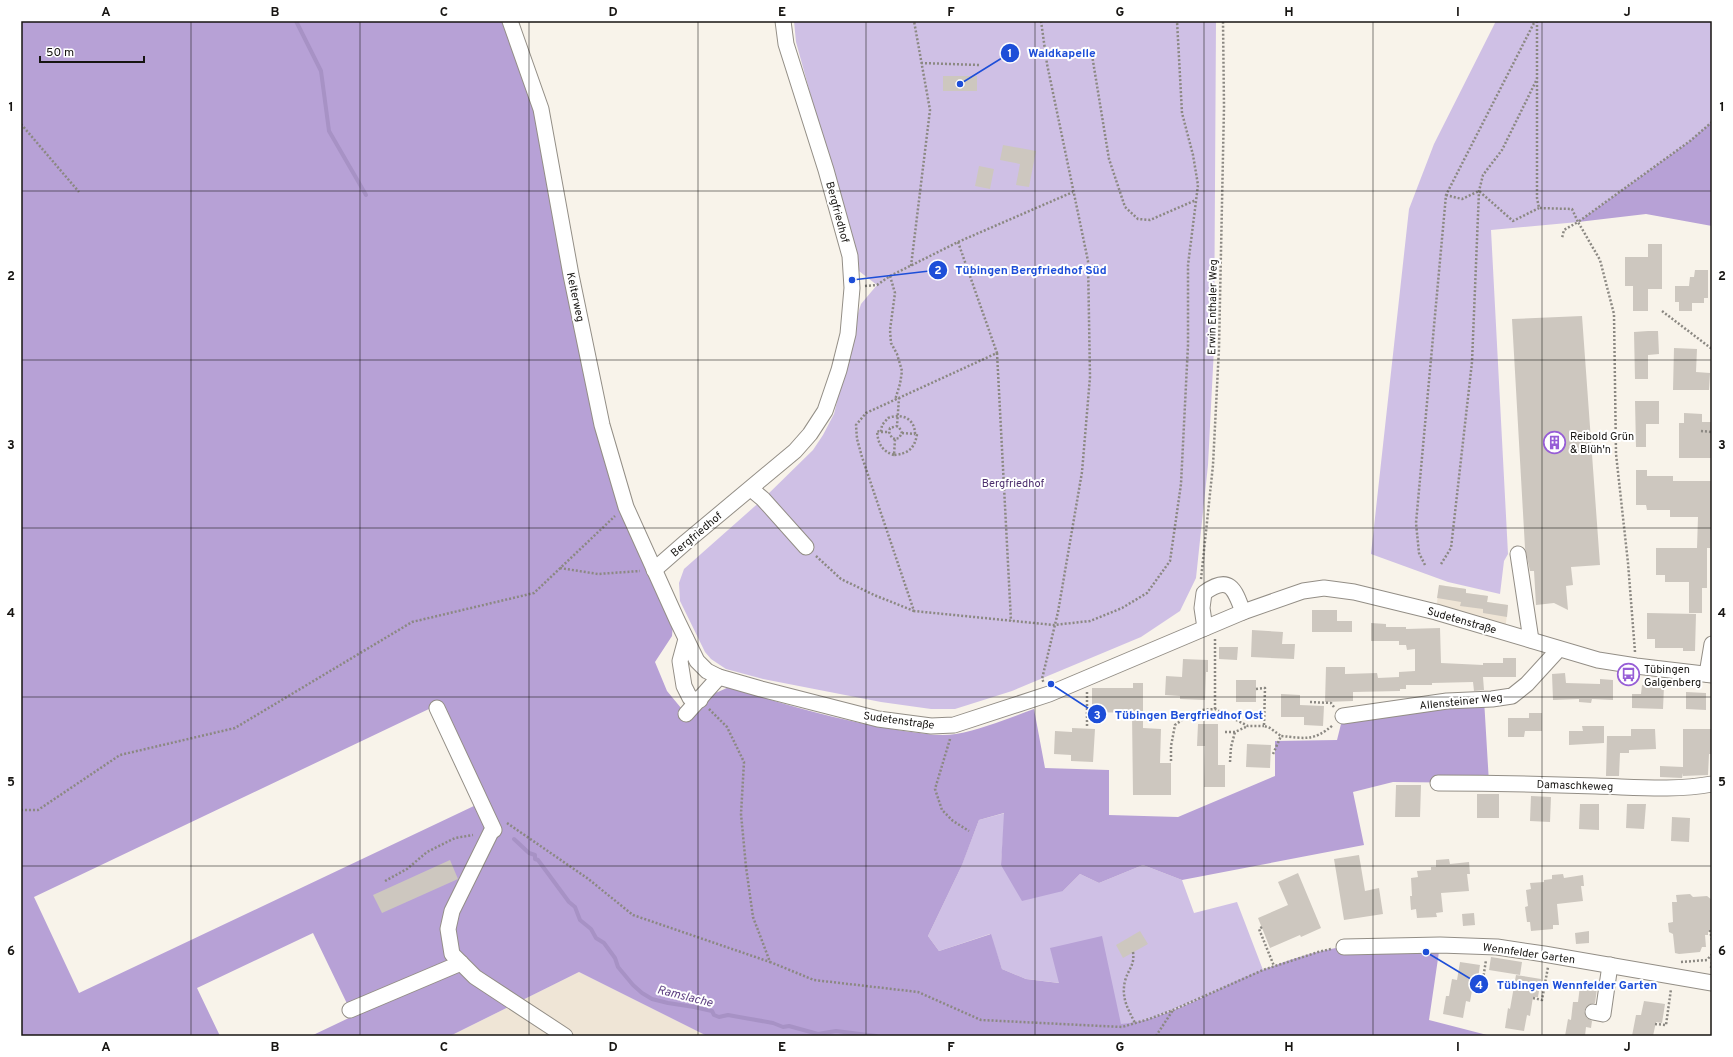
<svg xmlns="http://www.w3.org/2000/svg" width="1733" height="1057" viewBox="0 0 1733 1057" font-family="Overpass,sans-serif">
<rect width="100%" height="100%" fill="#f8f3ea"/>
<g fill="#efe5d6">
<polygon points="1439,585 1466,589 1466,593 1488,596 1487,602 1508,605 1505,632 1436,612"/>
<polygon points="579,972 707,1036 450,1036"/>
</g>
<g fill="#cfc0e5">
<polygon points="794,21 1216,21 1214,348 1208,465 1196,578 1180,611 1141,637 1012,691 955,709 931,709 881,702 763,679 726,669 711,659 705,652 680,601 679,583 684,569 763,499 813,450 823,435 834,414 844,373 852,332 861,304 877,285 855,268 831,169 796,42"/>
<polygon points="1496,21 1712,21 1712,122 1711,124 1690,141 1578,222 1491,230 1508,554 1504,561 1500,594 1448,582 1371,554 1409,209 1434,144"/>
<path d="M1005,813L1001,865L1063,891L1080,874L1099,883L1143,865L1182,880L1194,913L1237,902L1263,970C1228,985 1193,1002 1157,1016C1145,1021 1133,1021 1122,1027L1060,983L1026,979L1002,969L990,934L939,951L928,936L961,867L979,820Z"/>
</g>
<g fill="#b7a1d6" fill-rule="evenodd">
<path d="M21,21H504L535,112L599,428L673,623L672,636L655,662L667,691L686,714L700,700L729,687C786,705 845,722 904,731C921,733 939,737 956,734C983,729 1009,718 1034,709L1045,768L1109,770V815L1178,817L1275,776V741L1337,740L1343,716L1484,699L1489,783L1393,782L1353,792L1364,845L1182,880L1143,865L1099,883L1080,874L1063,891L1022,901L1001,865L1004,813L979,820L962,865L928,936L939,951L991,934L1002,969L1026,979L1059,983L1050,948L1102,936L1121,1024C1167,1021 1221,985 1265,969C1290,960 1317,950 1344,947C1375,944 1409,946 1440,945L1429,1020L1491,1036H707L579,972L450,1036H311L353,1016L313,933L197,988L220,1036H21ZM431,708L476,805L79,993L34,897Z"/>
<polygon points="1712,122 1712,226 1646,214 1578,222 1690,141"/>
</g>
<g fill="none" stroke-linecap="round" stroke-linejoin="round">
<g stroke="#a792c5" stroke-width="4">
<polyline points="296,21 321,71 329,131 366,195"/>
<polyline points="514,839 529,853 535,855 535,859 538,860 569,902 575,907 580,920 591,929 596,938 604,943 615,958 618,967 633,985 642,993 652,999 668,1003 694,1007 712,1011 714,1015 719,1017 728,1015 773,1023 783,1027 789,1026 818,1034 836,1031 876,1036"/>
</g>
</g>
<g fill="#cdc7bf">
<rect x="943" y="76" width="34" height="15"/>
<polygon points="1003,145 1036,151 1029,187 1016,185 1020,164 1000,160"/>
<polygon points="979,166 994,169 990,189 975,186"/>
<polygon points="1648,244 1662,244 1662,289 1648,289 1648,311 1633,311 1633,286 1625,286 1625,257 1648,257"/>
<polygon points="1695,270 1708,270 1708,298 1704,298 1704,303 1692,303 1692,311 1679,311 1679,302 1675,302 1675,286 1689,286 1690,277 1694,277"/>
<polygon points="1582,316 1600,565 1571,567 1573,585 1566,586 1568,610 1554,603 1536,605 1534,571 1530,571 1525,548 1512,319"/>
<polygon points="1648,331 1658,331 1659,354 1648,355 1648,379 1635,379 1634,332"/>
<polygon points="1674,348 1697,349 1696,372 1710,373 1709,390 1673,390"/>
<polygon points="1635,401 1659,401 1659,424 1646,424 1646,447 1636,447"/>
<polygon points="1684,413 1702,414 1702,422 1712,422 1712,458 1679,458 1679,423 1684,423"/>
<polygon points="1636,470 1647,470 1647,476 1673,476 1673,481 1712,481 1710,548 1697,548 1698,517 1670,517 1670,510 1647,510 1646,505 1636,505"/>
<polygon points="1656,548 1707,548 1707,588 1702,588 1702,613 1689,613 1689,582 1665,582 1665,575 1656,575"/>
<polygon points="1439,585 1466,589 1466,593 1488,596 1487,602 1508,605 1507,617 1483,613 1483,609 1460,606 1461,602 1437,598"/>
<polygon points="1312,610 1337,610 1337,621 1352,621 1352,632 1312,632"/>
<polygon points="1647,613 1696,614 1695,651 1683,651 1683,648 1655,648 1655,639 1647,639"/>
<polygon points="1371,623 1386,624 1386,627 1406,627 1406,629 1440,628 1441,663 1483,665 1483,663 1503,663 1503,658 1516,658 1516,677 1483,677 1484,690 1474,691 1473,682 1432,683 1432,685 1406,685 1406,689 1400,689 1400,691 1353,692 1353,701 1325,702 1326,667 1345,667 1345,674 1377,673 1378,678 1399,677 1399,672 1415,671 1415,649 1407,650 1406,645 1399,645 1399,641 1371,641"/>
<polygon points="1252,630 1283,632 1282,644 1295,644 1294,659 1251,657"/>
<polygon points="1219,647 1238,647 1237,660 1219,659"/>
<polygon points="1183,659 1208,660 1208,672 1206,672 1205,700 1180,699 1180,696 1165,695 1166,676 1182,677"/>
<polygon points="1565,673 1566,683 1600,684 1600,679 1613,680 1613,700 1592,699 1591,703 1579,702 1579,699 1553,700 1552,674"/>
<rect x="1236" y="680" width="20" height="22"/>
<polygon points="1133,683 1143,683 1143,728 1161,729 1160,763 1171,763 1171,795 1133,795 1132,713 1092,712 1092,688 1133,688"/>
<polygon points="1642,685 1664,686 1663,709 1632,708 1632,694 1641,694"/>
<polygon points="1686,692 1706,693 1706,710 1686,709"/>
<polygon points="1281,694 1300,695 1300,705 1324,706 1323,726 1304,725 1304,717 1281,717"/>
<polygon points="1529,713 1542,713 1542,731 1525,731 1524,737 1508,737 1508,718 1529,718"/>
<polygon points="1198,724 1218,724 1218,765 1225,765 1225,787 1204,787 1205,746 1197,746"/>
<polygon points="1582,726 1604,726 1604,743 1569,745 1569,731 1583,731"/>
<polygon points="1072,728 1095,729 1093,762 1071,761 1071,755 1054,754 1055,731 1072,732"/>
<polygon points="1631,729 1655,729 1656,749 1629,750 1629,753 1620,753 1619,776 1606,776 1607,736 1631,736"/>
<polygon points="1683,729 1712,729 1712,754 1709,754 1708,775 1683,776 1683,773 1682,778 1660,777 1660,766 1683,767"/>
<polygon points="1247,744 1271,745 1270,768 1246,767"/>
<polygon points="1396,785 1421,785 1420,817 1395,817"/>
<rect x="1477" y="794" width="22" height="24"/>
<polygon points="1531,796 1551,797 1550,822 1530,821"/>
<polygon points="1580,804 1599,804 1599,830 1579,829"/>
<polygon points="1627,804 1646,804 1644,829 1626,828"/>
<polygon points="1672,817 1690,818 1689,842 1671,841"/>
<polygon points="1359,855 1365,891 1379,888 1383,914 1344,920 1334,859"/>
<polygon points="1449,859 1450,864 1469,862 1470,874 1467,874 1469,891 1441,893 1443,912 1436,913 1437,917 1417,918 1416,909 1411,910 1410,896 1412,896 1411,878 1418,877 1417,871 1431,870 1431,867 1436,867 1436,860"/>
<polygon points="450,860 458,879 382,913 373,895"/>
<polygon points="1298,873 1321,928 1301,937 1300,935 1270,948 1258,918 1288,905 1278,882"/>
<polygon points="1563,874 1564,878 1583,875 1584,886 1581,886 1583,901 1557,904 1559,925 1553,925 1553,929 1531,931 1530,922 1527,922 1525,907 1528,906 1526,890 1531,889 1530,883 1544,882 1544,880 1552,879 1552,875"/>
<polygon points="1690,894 1693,897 1707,896 1712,900 1712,932 1708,932 1708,935 1705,935 1706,947 1702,947 1700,952 1679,954 1675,953 1673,934 1669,932 1668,923 1673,922 1672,902 1677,902 1676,895"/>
<polygon points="1474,913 1475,925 1463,926 1462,914"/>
<polygon points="1140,931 1148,944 1123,958 1116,945"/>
<polygon points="1589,931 1589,943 1576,944 1575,933"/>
<polygon points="1491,957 1522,962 1520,975 1489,970"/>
<polygon points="1460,962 1480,965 1477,985 1473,984 1470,1002 1466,1001 1463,1018 1443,1014 1446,996 1449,996 1452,979 1457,980"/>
<polygon points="1516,975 1541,979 1538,997 1533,997 1530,1016 1527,1015 1524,1031 1505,1028 1508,1008 1510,1009"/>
<polygon points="1580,986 1597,989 1595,1003 1590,1004 1584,1011 1587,1018 1592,1021 1591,1028 1586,1027 1585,1036 1565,1036 1568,1019 1571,1020 1573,1002 1578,1002"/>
<polygon points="1644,1001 1665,1004 1662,1023 1656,1022 1653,1036 1632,1036 1636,1015 1641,1015"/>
</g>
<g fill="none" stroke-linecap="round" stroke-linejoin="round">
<defs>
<g id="minor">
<polyline points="510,21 541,109 571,275 602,425 626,507 677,620 697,661 707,671 719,677 761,689 878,719 931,726 954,725 1049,694 1243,612 1303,591 1324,588 1354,592 1436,612 1598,660 1636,666 1712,675"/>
<polyline points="751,489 763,499 806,547"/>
<polyline points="1518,554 1531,640"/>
<polyline points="654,570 686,542 795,451 810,434 825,411 839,370 848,334 852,288 850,256 826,170 786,44 783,21"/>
<path d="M1205,628L1202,608L1204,593C1230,574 1235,590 1243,612"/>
<polyline points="686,639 680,661 684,686 690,698 700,700"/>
<polyline points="1707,674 1712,644"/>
<polyline points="437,708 494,830"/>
<polyline points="686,714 719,677"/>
<polyline points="1343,716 1447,701 1492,699 1512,696 1527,684 1559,649"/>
<path d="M1438,783C1491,783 1543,784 1596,786C1635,787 1674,791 1712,784"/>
<polyline points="491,832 452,911 448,929 452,954 475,977 565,1036"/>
<polyline points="1344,947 1440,945 1497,947 1544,954 1712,983"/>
<polyline points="350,1010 461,963"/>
<polyline points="1593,1012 1603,1014 1610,965"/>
</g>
</defs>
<use href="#minor" stroke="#938e86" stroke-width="17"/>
<g stroke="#8b8882" stroke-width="2.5" stroke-dasharray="2 2" stroke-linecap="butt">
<polyline points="1041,21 1047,64 1088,261 1090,377 1082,472 1058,612 1042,679 1044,683"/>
<polyline points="1537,21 1537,198 1539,208 1572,209 1578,222 1564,230 1562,238"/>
<polyline points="1092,55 1109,159 1125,207 1138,219 1150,220 1196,200"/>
<polyline points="921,63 979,65"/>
<polyline points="21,124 79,192"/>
<polyline points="1446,195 1462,199 1479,191 1513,221 1539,208"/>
<polyline points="958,242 997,353 866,413 856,425 857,439 862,457 914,611 1054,625 1090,621 1122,608 1147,593 1170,561 1181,484 1188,345 1188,265 1198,185 1193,155 1182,113 1177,21"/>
<polyline points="911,266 930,110 914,21"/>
<polyline points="890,276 895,293 890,330 891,343 897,354 902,371 900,384 895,400"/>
<polyline points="865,286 877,285 890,276 958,242 1073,192"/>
<polyline points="1662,311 1712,349"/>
<polyline points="997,353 1011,621"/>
<polyline points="1701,431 1712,432"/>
<polyline points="881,432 889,432"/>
<polyline points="902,433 915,434"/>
<polyline points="895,439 892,438 889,432 890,428 897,426"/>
<path d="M894,455C882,451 878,444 877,431L881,432L882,425L888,418C901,413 915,418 915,434H917C915,448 908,454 894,455L895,439L899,438L902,433L899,427L897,426L899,398"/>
<polyline points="816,556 841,579 874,595 914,611"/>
<polyline points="1441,564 1451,548 1472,362 1479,191 1483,175 1502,150 1537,79"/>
<polyline points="1425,565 1419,553 1416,523 1446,195 1535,21"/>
<polyline points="560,568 598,574 640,571"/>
<polyline points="1201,579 1213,465 1219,348 1224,107 1223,21"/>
<polyline points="1635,652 1628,563 1616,454 1614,314 1600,260 1578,222 1690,141 1712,122"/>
<polyline points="1256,689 1265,688 1264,726 1270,728 1281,736"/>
<polyline points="1310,702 1331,703 1334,707"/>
<polyline points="709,709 727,727 744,762 741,814 746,867 753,917 770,962 814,980 918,992 981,1020 1122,1027 1149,1019 1173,1010 1263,970 1318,952 1331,949"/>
<polyline points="1215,709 1215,637"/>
<polyline points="1087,726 1087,692"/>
<polyline points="1225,732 1235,732 1248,726"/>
<polyline points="950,739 935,789 942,810 953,821 969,831"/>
<path d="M1273,754L1281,736C1305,738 1313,742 1333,725"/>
<polyline points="1171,761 1171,746 1175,725 1186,717 1202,710 1215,709 1248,726 1264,726"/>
<polyline points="1230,762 1231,747 1235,732"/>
<polyline points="21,810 38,810 120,755 235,728 412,622 534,593 615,516"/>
<polyline points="507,823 587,878 633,915 770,962"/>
<polyline points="385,881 407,869 427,852 455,838 473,835"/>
<polyline points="1262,927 1259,929 1274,966"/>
<polyline points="1710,930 1712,940"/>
<path d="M1133,952C1135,966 1128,969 1125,981C1121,998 1128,1009 1135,1023"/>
<polyline points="1681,962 1707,960 1712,954"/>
<polyline points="1711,968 1712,961"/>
<polyline points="1473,985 1482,986 1486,960"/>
<polyline points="1533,998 1542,1000 1548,967"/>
<polyline points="1655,1024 1666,1025 1671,989"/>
<polyline points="1156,1036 1173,1010"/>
</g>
<use href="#minor" stroke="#fff" stroke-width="15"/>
</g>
<path fill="none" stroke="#171512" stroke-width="1" stroke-opacity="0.55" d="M191,21V1036M360,21V1036M529,21V1036M698,21V1036M866,21V1036M1035,21V1036M1204,21V1036M1373,21V1036M1542,21V1036M21,191H1712M21,360H1712M21,528H1712M21,697H1712M21,866H1712"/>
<defs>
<symbol id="building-ring" viewBox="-11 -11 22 22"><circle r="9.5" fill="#fff" stroke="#975ed6" stroke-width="1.5"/><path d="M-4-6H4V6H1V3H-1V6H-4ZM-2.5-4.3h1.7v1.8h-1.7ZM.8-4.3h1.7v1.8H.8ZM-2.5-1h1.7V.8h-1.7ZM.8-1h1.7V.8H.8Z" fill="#975ed6"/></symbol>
<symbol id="bus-ring" viewBox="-11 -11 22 22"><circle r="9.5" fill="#fff" stroke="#975ed6" stroke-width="1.5"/><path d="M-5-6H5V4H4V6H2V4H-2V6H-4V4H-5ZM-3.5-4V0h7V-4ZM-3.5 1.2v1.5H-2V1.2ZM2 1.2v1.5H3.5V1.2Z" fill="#975ed6"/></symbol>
</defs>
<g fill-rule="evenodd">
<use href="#building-ring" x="1542" y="430" width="25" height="25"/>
<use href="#bus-ring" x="1616" y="662" width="25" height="25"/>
</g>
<g text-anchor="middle" stroke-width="4" stroke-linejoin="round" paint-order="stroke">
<g font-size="11" fill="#171512" stroke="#fff">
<text transform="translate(838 212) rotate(75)" y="4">Bergfriedhof</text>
<text transform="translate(576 297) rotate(78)" y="4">Kelterweg</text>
<text transform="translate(1212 307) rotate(-89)" y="4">Erwin Enthaler Weg</text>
<text transform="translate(696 534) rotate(-40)" y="4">Bergfriedhof</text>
<text transform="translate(1462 620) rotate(16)" y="4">Sudetenstraße</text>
<text transform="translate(1461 701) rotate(-6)" y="4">Allensteiner Weg</text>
<text transform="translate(899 720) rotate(8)" y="4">Sudetenstraße</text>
<text transform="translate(1575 785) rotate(2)" y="4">Damaschkeweg</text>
<text transform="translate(1529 953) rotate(8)" y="4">Wennfelder Garten</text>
</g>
<g font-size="11" fill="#171512" stroke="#fff" text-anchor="start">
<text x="1570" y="440">Reibold Grün<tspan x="1570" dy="13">&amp; Blüh'n</tspan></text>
<text x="1644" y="673">Tübingen<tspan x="1644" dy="13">Galgenberg</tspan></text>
</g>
<g font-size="11" fill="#4c2e6d" stroke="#fff">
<text x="1013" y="487">Bergfriedhof</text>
</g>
<g font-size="12" font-style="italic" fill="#5f4283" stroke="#fff">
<text transform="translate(685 996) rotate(14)" y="4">Ramslache</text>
</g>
</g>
<path fill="none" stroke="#1d4ed8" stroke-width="1.5" d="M960 84L1010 53M852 280L938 270M1051 684L1097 714M1426 952L1479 984"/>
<g fill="#1d4ed8" stroke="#fff" stroke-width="1.5">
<circle cx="960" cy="84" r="4"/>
<circle cx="852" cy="280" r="4"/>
<circle cx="1051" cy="684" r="4"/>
<circle cx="1426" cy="952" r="4"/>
<circle cx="1010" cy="53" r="10"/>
<circle cx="938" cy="270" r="10"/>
<circle cx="1097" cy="714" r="10"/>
<circle cx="1479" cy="984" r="10"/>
</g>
<g font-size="12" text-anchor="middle" font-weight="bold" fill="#fff">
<text x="1010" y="57">1</text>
<text x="938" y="274">2</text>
<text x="1097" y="719">3</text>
<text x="1479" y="989">4</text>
</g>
<g font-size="12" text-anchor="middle" font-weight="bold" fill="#1d4ed8" stroke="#fff" stroke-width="4" stroke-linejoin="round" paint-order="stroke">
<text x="1062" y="57">Waldkapelle</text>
<text x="1031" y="274">Tübingen Bergfriedhof Süd</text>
<text x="1189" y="719">Tübingen Bergfriedhof Ost</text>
<text x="1577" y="989">Tübingen Wennfelder Garten</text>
</g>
<rect width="1733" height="1057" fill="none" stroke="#ffffff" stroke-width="44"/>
<path d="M40 56v6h104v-6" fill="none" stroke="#171512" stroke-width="2"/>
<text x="46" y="56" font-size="12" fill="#171512" stroke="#ffffff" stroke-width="3" paint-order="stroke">50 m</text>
<rect x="22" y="22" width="1689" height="1013" fill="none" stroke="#171512" stroke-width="1.5"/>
<g font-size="13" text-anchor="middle" font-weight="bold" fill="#171512">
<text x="106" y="16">A</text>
<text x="275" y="16">B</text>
<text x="444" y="16">C</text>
<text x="613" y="16">D</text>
<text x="782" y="16">E</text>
<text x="951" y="16">F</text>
<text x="1120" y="16">G</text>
<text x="1289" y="16">H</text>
<text x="1458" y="16">I</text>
<text x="1627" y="16">J</text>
<text x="11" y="111">1</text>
<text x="1722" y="111">1</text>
<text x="11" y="280">2</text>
<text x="1722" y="280">2</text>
<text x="11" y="449">3</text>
<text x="1722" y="449">3</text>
<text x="11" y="617">4</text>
<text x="1722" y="617">4</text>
<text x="11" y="786">5</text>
<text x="1722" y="786">5</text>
<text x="11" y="955">6</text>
<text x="1722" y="955">6</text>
<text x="106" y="1051">A</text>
<text x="275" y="1051">B</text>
<text x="444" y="1051">C</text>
<text x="613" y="1051">D</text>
<text x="782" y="1051">E</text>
<text x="951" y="1051">F</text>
<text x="1120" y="1051">G</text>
<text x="1289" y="1051">H</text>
<text x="1458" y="1051">I</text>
<text x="1627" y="1051">J</text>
</g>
</svg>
